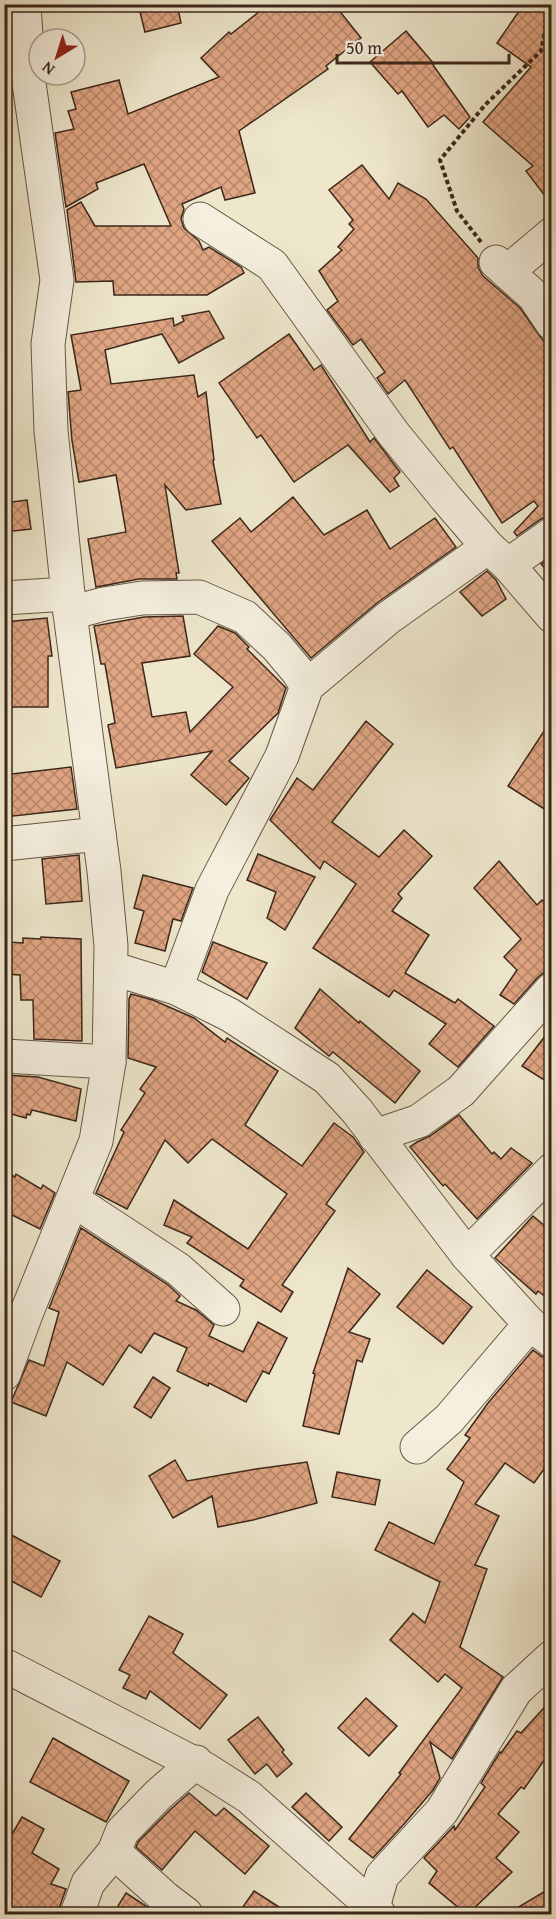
<svg xmlns="http://www.w3.org/2000/svg" width="556" height="1919" viewBox="0 0 556 1919" font-family="'Gentium Book Plus',serif">
<defs>
<pattern id="building-cross-hatch" width="8" height="8" patternUnits="userSpaceOnUse" patternTransform="scale(1.5)"><rect width="8" height="8" fill="#e0a583"/><path d="M0 0l8 8M0 8l8-8" fill="none" stroke="#b7866a"/></pattern>
</defs>
<rect width="100%" height="100%" fill="#eee7cc"/>
<filter id="stains"><feTurbulence type="fractalNoise" baseFrequency=".00333" numOctaves="4"/><feColorMatrix values="0 0 0 0 .2 0 0 0 0 .09 0 0 0 0 .02 0 0 0 .5 -.17"/></filter>
<radialGradient id="worn" r=".72"><stop offset=".6" stop-color="#630" stop-opacity="0"/><stop offset="1" stop-color="#630" stop-opacity=".3"/></radialGradient>
<g fill="url(#building-cross-hatch)" stroke="#3c271a" stroke-width="1.5">
<polygon points="138,4 177,4 181,23 145,32"/>
<polygon points="269,4 334,4 361,38 326,66 328,69 239,131 255,193 225,200 221,187 182,204 184,209 181,219 184,228 199,241 203,250 209,247 241,267 244,273 207,295 114,295 113,281 76,282 67,210 81,202 95,226 171,226 144,164 96,183 98,189 66,207 55,133 74,129 68,111 76,109 71,92 119,80 128,114 219,77 201,58 229,32 231,34"/>
<polygon points="524,4 552,4 552,205 526,171 533,166 483,122 531,67 497,43"/>
<polygon points="406,31 434,64 433,65 470,117 459,129 444,115 428,127 402,91 398,94 370,62"/>
<polygon points="362,165 389,199 398,183 426,199 478,258 478,267 483,276 520,308 552,353 552,515 541,519 517,536 514,532 538,506 534,501 502,523 453,447 450,449 405,380 388,394 377,378 385,372 361,339 353,345 327,310 338,301 319,271 342,250 338,247 354,229 349,224 353,220 329,190"/>
<polygon points="209,311 224,338 179,363 162,334 105,350 111,384 194,375 198,397 206,392 214,460 213,461 221,504 186,510 165,485 179,573 176,573 177,579 139,579 96,587 88,539 126,532 116,475 79,482 72,441 68,392 81,390 71,335 173,318 174,326 184,321 182,316"/>
<polygon points="289,334 314,370 321,365 370,442 374,438 400,472 394,478 399,486 390,492 348,445 294,482 261,435 257,438 219,383"/>
<polygon points="293,497 324,535 367,510 390,549 435,518 456,547 377,603 311,658 212,541 240,518 251,532"/>
<polygon points="27,500 31,529 4,532 4,503"/>
<polygon points="552,557 552,576 541,564"/>
<polygon points="487,571 496,580 506,599 482,616 460,592"/>
<polygon points="183,616 190,656 142,663 152,717 186,712 190,732 233,687 194,654 218,626 235,633 249,647 247,649 286,688 278,713 229,761 249,778 226,805 191,775 212,751 116,768 108,725 115,723 105,664 101,664 94,626 144,617"/>
<polygon points="47,618 52,656 48,656 48,707 4,707 4,622"/>
<polygon points="552,719 552,814 508,786"/>
<polygon points="366,721 393,744 332,822 379,857 404,830 432,856 398,894 402,898 392,911 429,935 405,973 455,1003 458,999 494,1026 458,1067 429,1044 446,1024 394,990 389,997 313,948 356,884 324,861 320,869 270,820 297,778 313,790"/>
<polygon points="71,767 77,809 4,817 4,775"/>
<polygon points="258,854 315,877 285,930 267,918 276,892 247,880"/>
<polygon points="79,855 82,901 46,904 42,859"/>
<polygon points="499,861 537,905 542,900 552,908 552,971 546,971 538,977 514,1004 500,995 517,970 504,957 521,939 474,888"/>
<polygon points="143,875 193,888 181,921 173,919 165,951 135,943 144,911 134,908"/>
<polygon points="41,937 81,939 82,1041 34,1039 33,1000 21,1000 20,975 6,974 8,942 23,943 23,938 41,939"/>
<polygon points="213,942 267,963 247,999 202,972"/>
<polygon points="320,989 359,1023 360,1021 420,1071 395,1103 333,1052 329,1056 295,1028"/>
<polygon points="131,994 153,1000 194,1018 225,1042 227,1038 278,1071 245,1125 302,1166 334,1123 353,1137 364,1152 326,1204 335,1211 282,1285 293,1292 281,1312 240,1286 244,1280 187,1243 192,1237 164,1225 174,1200 248,1249 287,1194 212,1139 188,1163 165,1140 127,1209 96,1193 124,1132 121,1130 145,1093 140,1089 156,1067 128,1058 129,999"/>
<polygon points="552,1027 552,1085 522,1066"/>
<polygon points="4,1075 38,1077 81,1089 76,1121 32,1110 30,1115 27,1114 26,1118 4,1112"/>
<polygon points="459,1115 492,1154 494,1152 501,1159 511,1148 532,1163 477,1219 445,1184 443,1186 410,1147 417,1142 430,1136"/>
<polygon points="4,1171 15,1177 16,1174 41,1189 43,1185 55,1193 40,1229 4,1211"/>
<polygon points="533,1216 552,1232 552,1302 538,1291 536,1294 495,1258"/>
<polygon points="81,1228 167,1284 180,1296 176,1301 196,1310 214,1325 209,1336 243,1352 258,1322 287,1338 269,1374 263,1371 246,1402 209,1383 208,1386 177,1371 187,1348 154,1333 141,1353 129,1345 103,1385 67,1362 46,1416 11,1402 29,1360 44,1366 59,1312 49,1308"/>
<polygon points="348,1268 380,1294 349,1332 370,1339 362,1362 357,1360 339,1434 303,1426 315,1374 313,1373"/>
<polygon points="427,1270 472,1307 443,1344 397,1307"/>
<polygon points="533,1350 541,1356 552,1359 552,1458 534,1483 505,1463 475,1504 499,1516 475,1565 487,1569 460,1647 503,1677 452,1759 430,1742 440,1778 433,1790 405,1823 373,1858 349,1839 401,1774 399,1773 462,1688 445,1674 438,1682 390,1640 413,1613 425,1623 440,1582 375,1550 389,1522 434,1544 464,1482 447,1469 470,1438 465,1435 488,1403"/>
<polygon points="153,1377 170,1388 151,1418 134,1407"/>
<polygon points="175,1460 187,1481 256,1469 307,1462 317,1503 253,1520 218,1527 212,1496 173,1518 149,1476"/>
<polygon points="337,1472 380,1480 375,1505 332,1497"/>
<polygon points="4,1531 60,1561 41,1597 4,1577"/>
<polygon points="149,1616 183,1634 173,1653 227,1695 200,1729 150,1691 146,1699 123,1688 130,1675 119,1670"/>
<polygon points="366,1698 397,1726 369,1756 338,1728"/>
<polygon points="552,1699 552,1749 524,1789 521,1787 498,1814 519,1832 496,1858 512,1872 468,1914 466,1914 429,1883 437,1871 424,1858 454,1826 455,1830 485,1787 481,1783 500,1752 501,1753 517,1731 521,1733"/>
<polygon points="258,1717 284,1750 282,1752 292,1764 277,1777 267,1764 255,1774 228,1740"/>
<polygon points="53,1738 129,1781 106,1822 30,1782"/>
<polygon points="189,1793 216,1816 224,1808 269,1846 245,1874 195,1831 162,1870 136,1847 138,1842 172,1808"/>
<polygon points="306,1793 342,1827 329,1841 292,1807"/>
<polygon points="22,1817 44,1829 32,1853 59,1869 51,1884 66,1889 57,1914 4,1914 4,1848"/>
<polygon points="552,1887 552,1914 507,1914"/>
<polygon points="254,1891 290,1914 238,1914"/>
<polygon points="126,1893 146,1906 156,1914 113,1914"/>
</g>
<g fill="none" stroke-linecap="round" stroke-linejoin="round">
<defs>
<g id="minor">
<polyline points="200,219 272,265 393,433 446,498 488,547 508,565 552,616"/>
<polyline points="496,262 534,296 552,323"/>
<polyline points="507,272 552,234"/>
<polyline points="508,565 552,534"/>
<polyline points="4,598 68,594"/>
<polyline points="70,613 104,604 142,598 199,597 245,617 277,647 298,672 307,686"/>
<polyline points="4,844 99,834"/>
<polyline points="111,968 176,988 230,1015 327,1078 357,1111 467,1255 530,1324 552,1341"/>
<polyline points="176,988 212,890 282,756 307,686 388,618 488,547"/>
<polyline points="4,1056 109,1062"/>
<polyline points="375,1136 419,1121 461,1091 552,989"/>
<polyline points="73,1200 178,1269 223,1309"/>
<polyline points="467,1255 552,1170"/>
<polyline points="4,1374 26,1314 96,1141 109,1062 111,946 104,871 70,613 51,431 48,344 57,280 29,83 24,4"/>
<polyline points="417,1447 449,1419 530,1324"/>
<polyline points="4,1665 205,1769 249,1797 373,1907 379,1914"/>
<polyline points="114,1852 165,1898 186,1914"/>
<polyline points="373,1907 382,1876 442,1811 516,1690 552,1657"/>
<polyline points="77,1914 88,1883 114,1852 122,1832 159,1794 196,1762"/>
</g>
</defs>
<use href="#minor" stroke="#685746" stroke-width="35"/>
<polyline stroke="#3c271a" stroke-width="4" stroke-dasharray="4.5 3" stroke-linecap="butt" points="481,242 457,211 440,160 485,105 541,51 546,26 552,16"/>
<use href="#minor" stroke="#f4efde" stroke-width="33"/>
</g>
<rect width="556" height="1919" fill="none" stroke="#eee7cc" stroke-width="24"/>
<rect x="6" y="6" width="544" height="1907" fill="none" stroke="#3c271a" stroke-width="3"/>
<rect x="12" y="12" width="532" height="1895" fill="none" stroke="#3c271a" stroke-width="1.5"/>
<g transform="translate(57 57) rotate(218)"><circle r="28" fill="#f4efde" stroke="#aa9f90" stroke-width="1.5"/>
<path d="M0-4.5L10 22L0 15L-10 22Z" fill="#8f2418"/>
<text y="-9" font-size="16" font-weight="bold" text-anchor="middle" fill="#3c271a">N</text>
</g>
<path d="M337 54v9h172v-9" fill="none" stroke="#3c271a" stroke-width="3"/>
<text x="346" y="54" font-size="18" fill="#3c271a" stroke="#f4efde" stroke-width="4.5" paint-order="stroke">50 m</text>
<rect width="100%" height="100%" filter="url(#stains)"/>
<rect width="100%" height="100%" fill="url(#worn)"/>
</svg>
